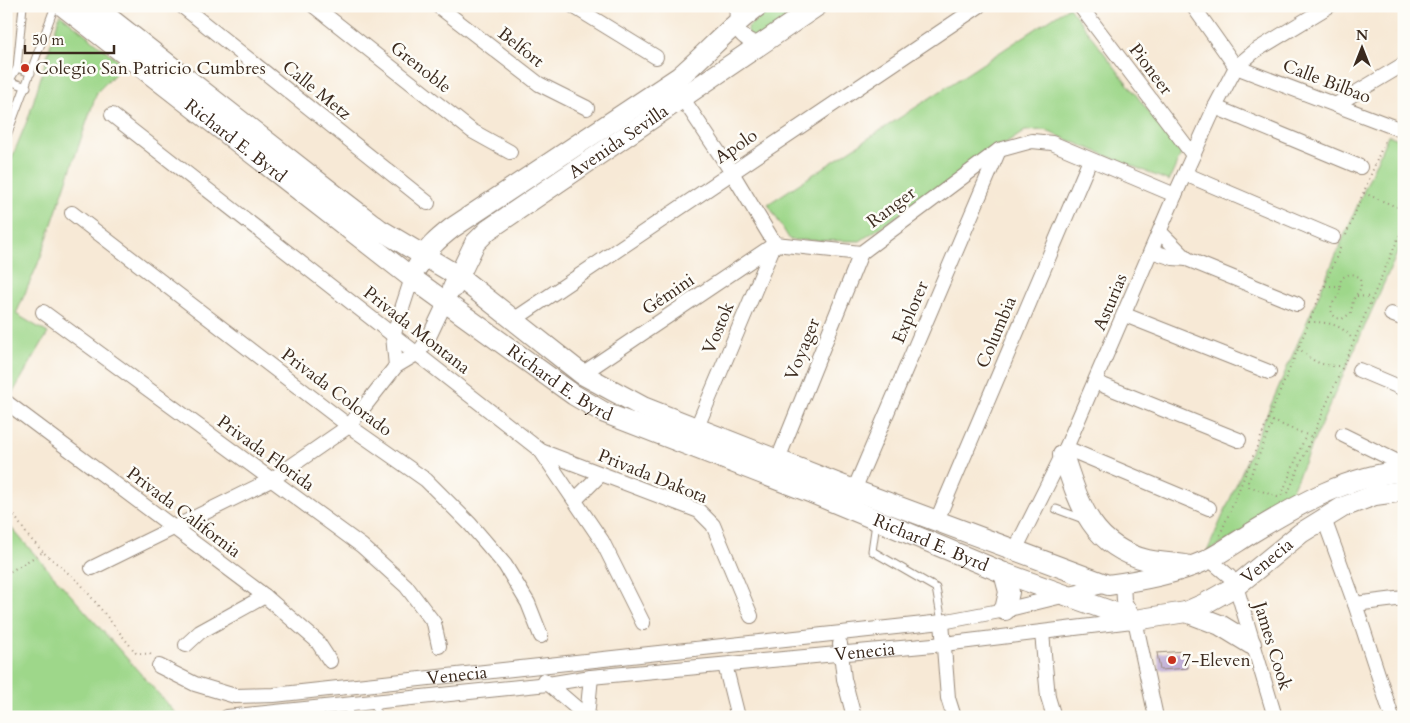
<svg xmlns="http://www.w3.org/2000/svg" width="1410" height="723" viewBox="0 0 1410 723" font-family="Cardo,serif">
<rect width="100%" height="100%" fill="#fdfcf7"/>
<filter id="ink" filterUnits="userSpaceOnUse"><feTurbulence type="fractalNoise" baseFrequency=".02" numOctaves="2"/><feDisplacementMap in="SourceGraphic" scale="10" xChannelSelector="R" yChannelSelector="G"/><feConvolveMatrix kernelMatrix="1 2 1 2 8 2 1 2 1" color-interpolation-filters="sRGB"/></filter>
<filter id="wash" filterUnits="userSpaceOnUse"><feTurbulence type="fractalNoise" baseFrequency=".0096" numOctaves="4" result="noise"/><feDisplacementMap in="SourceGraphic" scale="20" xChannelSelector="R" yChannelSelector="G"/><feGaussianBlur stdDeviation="1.12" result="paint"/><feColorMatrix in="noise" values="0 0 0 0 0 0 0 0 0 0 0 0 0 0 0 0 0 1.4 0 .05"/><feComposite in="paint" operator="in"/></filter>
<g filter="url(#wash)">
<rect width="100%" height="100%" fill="#f7e9d6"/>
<g fill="#9ed78a" stroke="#6c8054">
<polygon points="773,6 802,6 758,40 748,33 748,27"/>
<polygon points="1069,7 1181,154 1169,181 1044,130 1025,131 860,241 790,240 768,204"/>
<polygon points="60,14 124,65 97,92 40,259 16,314 48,333 12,394 6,387 6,172 29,116"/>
<polygon points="1388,135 1404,141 1404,238 1283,510 1207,552"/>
<polygon points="6,522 179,717 6,717"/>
</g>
<g id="blocks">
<polygon fill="#bba8d3" points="1185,651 1188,668 1160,670 1157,653"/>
</g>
</g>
<g filter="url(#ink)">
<use href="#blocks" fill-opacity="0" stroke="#998a7a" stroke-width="1"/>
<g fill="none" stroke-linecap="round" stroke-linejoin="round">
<defs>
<g id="lane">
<polyline points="17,68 31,73"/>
<polyline points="9,81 27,87"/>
<polyline points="6,87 17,68 23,6"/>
<polyline points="6,138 55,6"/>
<polyline points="1056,509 1083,519"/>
<polyline points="876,523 872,551 936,588 942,622"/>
<polyline points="375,701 377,717"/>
<polyline points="347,704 350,717"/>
</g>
<g id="street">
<polyline points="182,6 428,203"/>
<polyline points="314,6 472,131 510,152"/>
<polyline points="438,6 539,84 587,108"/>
<polyline points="573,6 656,57"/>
<path d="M737,6C735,29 738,39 762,45"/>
<polyline points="1080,6 1193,155"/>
<polyline points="1193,6 1236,67"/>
<polyline points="1236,67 1404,131"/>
<polyline points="683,99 731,171 775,244"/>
<polyline points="1337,104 1404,64"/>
<polyline points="1215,107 1360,167"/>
<polyline points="112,115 541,451 602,541 643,623"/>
<polyline points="1185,174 1333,237"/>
<polyline points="72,213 349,426 426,480 470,524 505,565 528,603 541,636"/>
<polyline points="1160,232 1187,259"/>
<polyline points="775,244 861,253 999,150 1032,141 1052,143 1175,195"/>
<polyline points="1151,251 1173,258 1187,259 1297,304"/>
<polyline points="43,312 362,546 406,586 434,623 439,646"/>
<polyline points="1391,314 1404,319"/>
<polyline points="1125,315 1269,372"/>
<polyline points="515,319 979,6"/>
<polyline points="396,366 393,336 412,278"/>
<polyline points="1359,370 1404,389"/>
<polyline points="582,374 775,244"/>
<polyline points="1095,382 1239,440"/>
<polyline points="6,402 265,596 317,641 330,661"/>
<polyline points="697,427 774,245"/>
<polyline points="1343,435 1404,465"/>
<polyline points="1066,448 1209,508"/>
<polyline points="541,451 699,511 713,525 751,616"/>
<polyline points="778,459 861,253"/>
<polyline points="854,490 999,150"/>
<polyline points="575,500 600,475"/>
<polyline points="1324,519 1355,604 1392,717"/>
<polyline points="937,520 1090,160"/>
<polyline points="1015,550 1066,448 1175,195 1215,107 1236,67 1255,51 1329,6"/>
<polyline points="1209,559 1229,576 1236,586 1275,717"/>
<polyline points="92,568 271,480 349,426 396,366 418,353 427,341 446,301"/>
<polyline points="1123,582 1124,601 1135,620 1156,717"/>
<polyline points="1355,604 1404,598"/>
<polyline points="942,622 948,698 954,717"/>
<polyline points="1042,633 1048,697 1054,717"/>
<polyline points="840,644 844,679 854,717"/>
<polyline points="186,645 200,632 265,596"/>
<polyline points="725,665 738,717"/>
<path id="s1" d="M159,666L195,684L235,696L274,695L942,622L1005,610L1107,585"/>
<polyline points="544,680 587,717"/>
<path id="s2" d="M227,717L548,684L591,677L944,644L1132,621"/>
<polyline points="587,717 591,677"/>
</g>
<g id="secondary">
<path id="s3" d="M63,6L412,278L574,395L605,413L812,493L1004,573L1135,620L1186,612L1204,604L1236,586L1301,533L1343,507L1375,495L1404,491"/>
<path d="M94,6L344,202L379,229L458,276L582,374L643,407L854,490L1108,585C1142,580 1176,574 1207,560C1223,552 1238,541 1253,532C1301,503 1348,476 1404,471"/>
<path d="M418,266C426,249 438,239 452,228L679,77C706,54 729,27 758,6"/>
<path id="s4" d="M453,288L475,243L488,230L817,6"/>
<path d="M1063,455C1079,503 1091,546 1147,560C1160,563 1173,563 1186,565"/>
<polyline points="1004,573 1009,592 1005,610"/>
<polyline points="1186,612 1220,625 1251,644"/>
</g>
</defs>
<use href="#lane" stroke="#998a7a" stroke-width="9"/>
<use href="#street" stroke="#998a7a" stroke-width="16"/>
<use href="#secondary" stroke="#998a7a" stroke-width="22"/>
<g stroke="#998a7a" stroke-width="2" stroke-dasharray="1 4" stroke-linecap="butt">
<polyline points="1364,193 1404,210"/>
<polyline points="1346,235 1386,138"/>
<path d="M1325,286H1340L1341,279C1347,274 1353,272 1360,278L1361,288L1353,300L1351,313L1342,319L1336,318C1325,307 1335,302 1340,293V286"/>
<polyline points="1357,296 1372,297"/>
<path d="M1309,322C1328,322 1342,324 1353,340"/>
<path d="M1298,347C1312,362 1321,366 1341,366"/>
<polyline points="1268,419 1312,437"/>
<polyline points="1273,421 1248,482 1249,486 1277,497 1281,496 1306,435"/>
<polyline points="1288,493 1404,225"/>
<polyline points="6,503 28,536 43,552"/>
<polyline points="1220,535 1341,246"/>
<polyline points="6,574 43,552 80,583 136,653 150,654 152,656"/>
</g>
<use href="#lane" stroke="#fff" stroke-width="7"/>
<use href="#street" stroke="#fff" stroke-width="14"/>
<use href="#secondary" stroke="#fff" stroke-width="20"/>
</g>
</g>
<g fill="#c8321e" stroke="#fdfcf7" stroke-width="2">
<circle cx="25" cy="68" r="5"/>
<circle cx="1172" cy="660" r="5"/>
</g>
<g text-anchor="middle" stroke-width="5" stroke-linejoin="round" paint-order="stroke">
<g font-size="18" fill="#3b2a1e" stroke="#fdfcf7">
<text transform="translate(521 47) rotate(38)" y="6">Belfort</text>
<text transform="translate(421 67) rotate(38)" y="6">Grenoble</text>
<text transform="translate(1151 69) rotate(53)" y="6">Pioneer</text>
<text transform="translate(1327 81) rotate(21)" y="6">Calle Bilbao</text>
<text transform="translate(317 90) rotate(39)" y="6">Calle Metz</text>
<text dy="6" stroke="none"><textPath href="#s3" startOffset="219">Richard E. Byrd</textPath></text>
<text dy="6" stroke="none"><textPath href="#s4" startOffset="226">Avenida Sevilla</textPath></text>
<text transform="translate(736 146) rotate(-34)" y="6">Apolo</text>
<text transform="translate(891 207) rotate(-37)" y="6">Ranger</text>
<text transform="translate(668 294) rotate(-34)" y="6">Gémini</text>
<text transform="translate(1110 302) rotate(-67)" y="6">Asturias</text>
<text transform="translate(910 312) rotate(-67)" y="6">Explorer</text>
<text transform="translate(718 328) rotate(-67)" y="6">Vostok</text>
<text transform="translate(417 330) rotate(38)" y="6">Privada Montana</text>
<text transform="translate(996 332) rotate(-67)" y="6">Columbia</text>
<text transform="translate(802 349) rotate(-68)" y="6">Voyager</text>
<text dy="6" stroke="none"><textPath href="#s3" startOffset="624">Richard E. Byrd</textPath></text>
<text transform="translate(337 392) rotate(37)" y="6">Privada Colorado</text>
<text transform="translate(266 453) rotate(36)" y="6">Privada Florida</text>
<text transform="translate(653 476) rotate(22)" y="6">Privada Dakota</text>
<text transform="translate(184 512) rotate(37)" y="6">Privada California</text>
<text dy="6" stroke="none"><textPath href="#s3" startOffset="1029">Richard E. Byrd</textPath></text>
<text dy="6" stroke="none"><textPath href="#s3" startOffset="1395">Venecia</textPath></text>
<text transform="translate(1273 646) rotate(73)" y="6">James Cook</text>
<text dy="6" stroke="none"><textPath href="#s2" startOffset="641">Venecia</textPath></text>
<text dy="6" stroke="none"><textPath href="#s1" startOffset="305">Venecia</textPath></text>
</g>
<g font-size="18" fill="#3b2a1e" stroke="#fdfcf7" text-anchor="start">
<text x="35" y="74">Colegio San Patricio Cumbres</text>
<text x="1182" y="666">7-Eleven</text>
</g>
</g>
<rect width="1410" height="723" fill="none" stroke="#fdfcf7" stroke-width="25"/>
<g transform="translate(1362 48)" stroke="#fdfcf7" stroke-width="4" paint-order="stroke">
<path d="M0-4L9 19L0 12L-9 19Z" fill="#3b2a1e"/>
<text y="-8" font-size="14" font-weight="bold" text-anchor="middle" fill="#3b2a1e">N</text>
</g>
<path d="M25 45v8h89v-8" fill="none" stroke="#3b2a1e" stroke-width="2.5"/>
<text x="32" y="45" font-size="15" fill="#3b2a1e" stroke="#fdfcf7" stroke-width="4" paint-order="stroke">50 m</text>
</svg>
